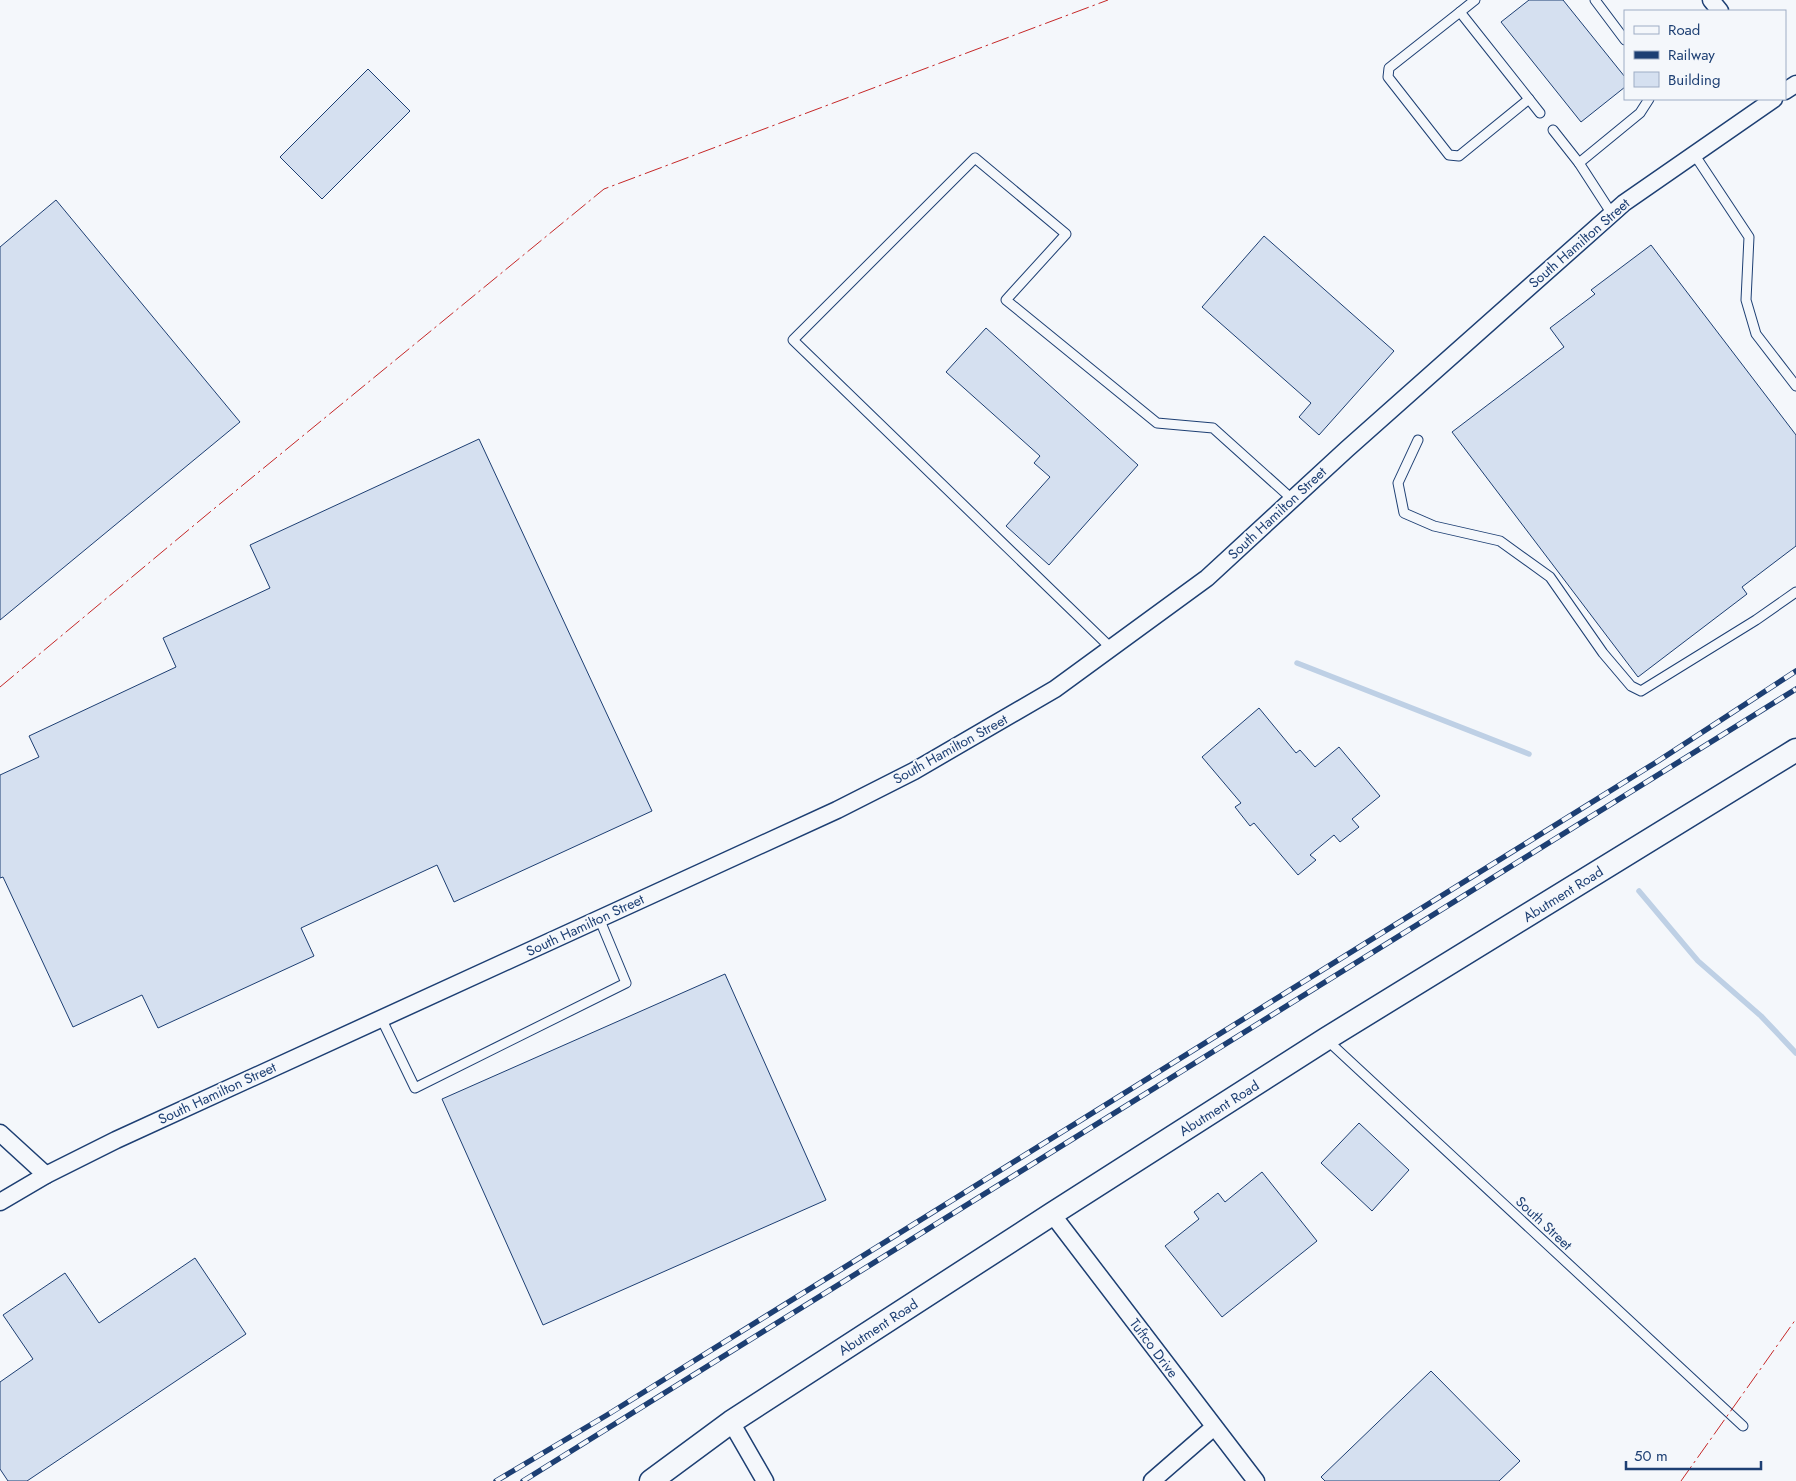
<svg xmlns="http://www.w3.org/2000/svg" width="1796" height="1481" viewBox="0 0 1796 1481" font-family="Jost,sans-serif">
<rect width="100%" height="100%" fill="#f4f7fb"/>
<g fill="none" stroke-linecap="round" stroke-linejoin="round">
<g stroke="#bed0e5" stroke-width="5.5">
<polyline points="1297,663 1529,754"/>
<polyline points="1639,891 1698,961 1761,1016 1796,1053"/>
</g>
</g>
<g fill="#d5e0f0" stroke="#1d3f73">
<polygon points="1529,0 1563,0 1625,77 1625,87 1581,122 1501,22"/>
<polygon points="368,69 410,111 322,199 280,157"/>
<polygon points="56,200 240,422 0,620 0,247"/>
<polygon points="1264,236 1394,351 1319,435 1299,417 1311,403 1202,307"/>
<polygon points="1651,245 1796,435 1796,546 1742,587 1747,594 1638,677 1452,432 1564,347 1550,328 1595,294 1591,290"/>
<polygon points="986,328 1138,465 1049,565 1006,526 1050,477 1034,463 1040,456 946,372"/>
<polygon points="479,439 652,811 454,902 437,865 301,928 314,956 158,1028 142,995 73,1027 3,877 0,878 0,775 39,757 29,736 176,667 163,638 270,588 250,545"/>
<polygon points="1259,708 1296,753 1300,750 1315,767 1339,747 1380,796 1352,819 1359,827 1340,842 1334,835 1310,855 1316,860 1298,875 1254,823 1250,826 1235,807 1241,803 1202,757"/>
<polygon points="725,974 826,1200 543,1325 442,1099"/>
<polygon points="1359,1123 1409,1170 1372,1211 1321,1163"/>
<polygon points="1262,1172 1317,1241 1222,1317 1165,1246 1199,1219 1194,1212 1218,1193 1225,1202"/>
<polygon points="195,1258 246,1334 27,1481 8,1481 0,1469 0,1382 33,1359 3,1315 65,1273 99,1323"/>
<polygon points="1431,1371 1520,1461 1499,1481 1325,1481 1321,1477"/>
</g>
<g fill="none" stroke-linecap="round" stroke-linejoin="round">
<defs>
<g id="lane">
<polyline points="1475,0 1460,12 1540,113"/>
<polyline points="1595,0 1625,40"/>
<polyline points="1460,12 1389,68 1388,77 1449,155 1459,156 1529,99"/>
<polyline points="1553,130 1579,163 1640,113 1649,99"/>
<polyline points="1694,154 1749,237 1746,300 1756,334 1796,386"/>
<polyline points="1579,163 1612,214"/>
<polyline points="1418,440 1398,483 1404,513 1434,526 1500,541 1550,577 1603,653 1631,686 1641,691 1756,620 1796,592"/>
<polyline points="1111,648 793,340 975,158 1066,234 1006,300 1157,423 1213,428 1292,499"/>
<polyline points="381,1018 415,1088 626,983 599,918"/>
<polyline points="1327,1040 1743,1426"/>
</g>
<g id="street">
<polyline points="1711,0 1720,11"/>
<polyline points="1785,91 1796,84"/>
<polyline points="0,1133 46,1175"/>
<polyline points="0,1202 46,1175 116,1140 837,810 914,771 1055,689 1207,578 1347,449 1624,203 1774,99"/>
<polyline points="1052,1214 1256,1481"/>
<polyline points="731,1422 765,1481"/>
<polyline points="1152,1481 1214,1427"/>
</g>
<polyline id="secondary" points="651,1481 731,1422 1052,1214 1326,1039 1796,750"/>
</defs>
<use href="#lane" stroke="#1d3f73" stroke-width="11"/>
<use href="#street" stroke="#1d3f73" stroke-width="19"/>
<use href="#secondary" stroke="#1d3f73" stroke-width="25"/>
<use href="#lane" stroke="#f4f7fb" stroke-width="9"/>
<use href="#street" stroke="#f4f7fb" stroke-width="16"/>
<use href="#secondary" stroke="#f4f7fb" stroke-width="22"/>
<defs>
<g id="rail">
<polyline points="496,1481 607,1415 1655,763 1796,671"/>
<polyline points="523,1481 1796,689"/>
</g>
</defs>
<use href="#rail" stroke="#1d3f73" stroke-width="5.5"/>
<use href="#rail" stroke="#f4f7fb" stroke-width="4" stroke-dasharray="11" stroke-linecap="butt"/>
<g stroke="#c62828" stroke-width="1" stroke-dasharray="18 4 2.5 4" stroke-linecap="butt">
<polyline points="0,687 210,512 604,189 1108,0"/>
<polyline points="1681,1481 1796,1319"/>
</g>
</g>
<g text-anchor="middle" stroke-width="4" stroke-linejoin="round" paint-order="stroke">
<g font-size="14" fill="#1d3f73" stroke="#f4f7fb">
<text transform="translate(1579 243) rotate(-41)" y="5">South Hamilton Street</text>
<text transform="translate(1277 513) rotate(-43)" y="5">South Hamilton Street</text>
<text transform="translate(950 749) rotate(-29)" y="5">South Hamilton Street</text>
<text transform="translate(1563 894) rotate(-32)" y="5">Abutment Road</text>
<text transform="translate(585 925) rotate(-25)" y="5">South Hamilton Street</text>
<text transform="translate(217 1093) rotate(-25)" y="5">South Hamilton Street</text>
<text transform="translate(1219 1108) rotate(-32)" y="5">Abutment Road</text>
<text transform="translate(1544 1223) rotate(43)" y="5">South Street</text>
<text transform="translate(878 1327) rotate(-33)" y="5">Abutment Road</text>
<text transform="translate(1154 1348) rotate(53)" y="5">Tuftco Drive</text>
</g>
</g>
<rect x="1624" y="10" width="162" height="90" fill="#f4f7fb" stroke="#9eadc5"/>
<rect x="1634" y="26" width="25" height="8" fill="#f4f7fb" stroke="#9eadc5"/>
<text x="1668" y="35" font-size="15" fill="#1d3f73">Road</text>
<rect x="1634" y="51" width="25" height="8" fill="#1d3f73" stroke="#9eadc5"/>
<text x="1668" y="60" font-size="15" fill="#1d3f73">Railway</text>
<rect x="1634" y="72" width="25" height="15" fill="#d5e0f0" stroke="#9eadc5"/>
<text x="1668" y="85" font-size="15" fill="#1d3f73">Building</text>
<path d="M1626 1461v8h135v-8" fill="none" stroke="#1d3f73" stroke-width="2.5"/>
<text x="1634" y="1461" font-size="15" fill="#1d3f73" stroke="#f4f7fb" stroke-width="4" paint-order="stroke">50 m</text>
</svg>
